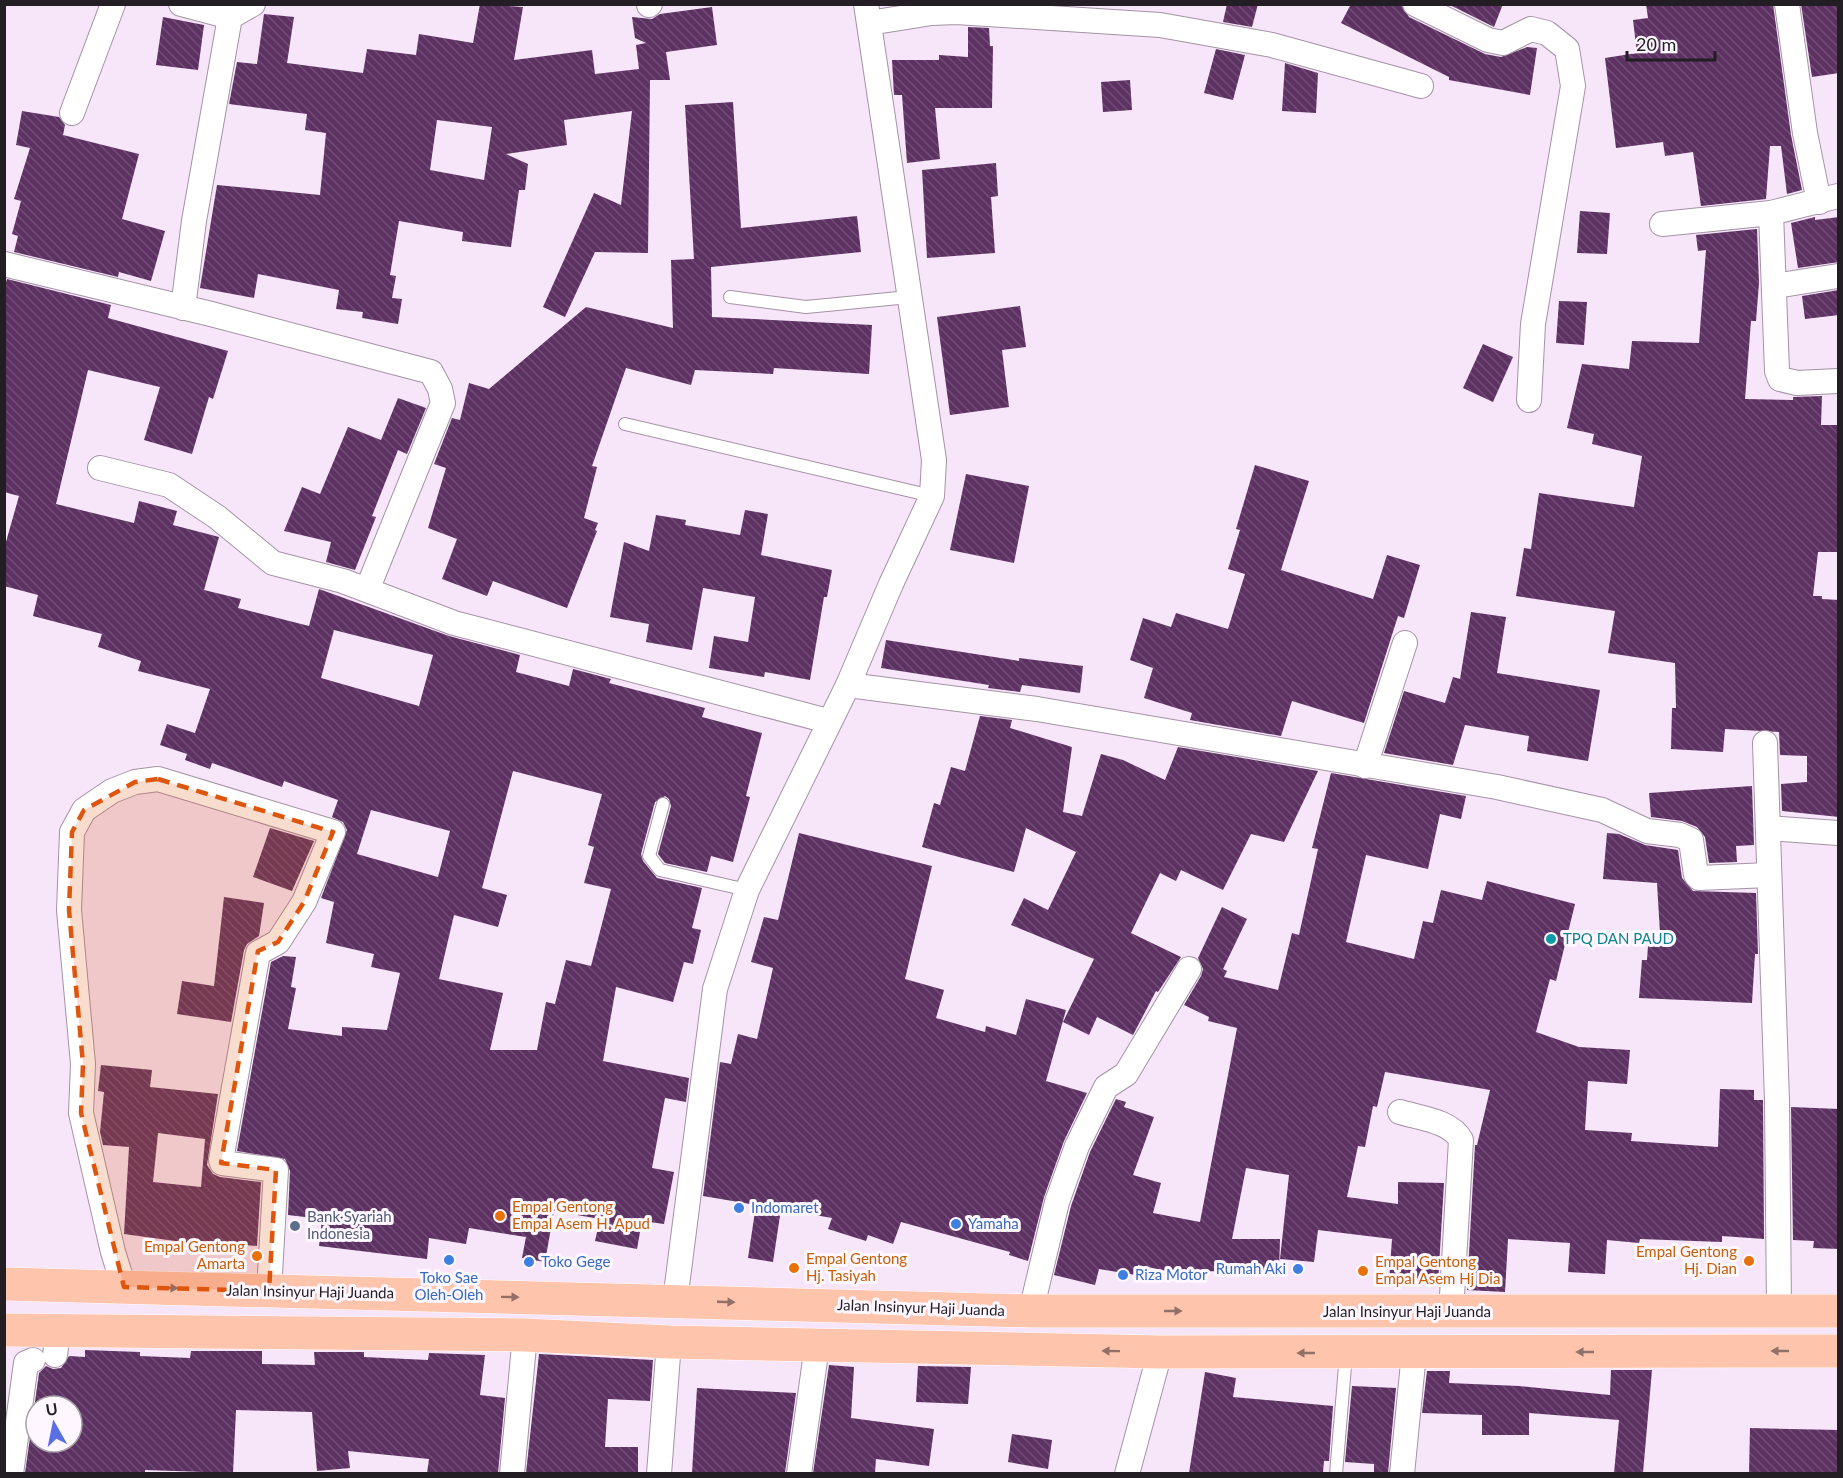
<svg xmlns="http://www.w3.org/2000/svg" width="1843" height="1478" viewBox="0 0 1843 1478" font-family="Lato,sans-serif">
<defs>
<pattern id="building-back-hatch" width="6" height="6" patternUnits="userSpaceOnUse" patternTransform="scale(1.5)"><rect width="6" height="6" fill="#5d3263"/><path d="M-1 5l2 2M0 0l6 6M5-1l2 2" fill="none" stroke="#704d75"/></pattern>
</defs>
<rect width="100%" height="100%" fill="#f7e5f9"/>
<g fill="url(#building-back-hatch)" fill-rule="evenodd">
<path d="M480,4L523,7L514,60L592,50L595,74L639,69L636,45L646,43L635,38L632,17L652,19L660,14L712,7L717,45L666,52L670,80H650L648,253L595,252L565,317L543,307L594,193L621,205L632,111L564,120L567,145L506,154L528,164L525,190H519L511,247L462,241L463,232L399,221L390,275L396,276L392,298L402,299L398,324L362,318L363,312L336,309L339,290L258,274L254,298L200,288L217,185L320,195L326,133L305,130L307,114L229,104L237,62L257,64L264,14L294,17L287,63L363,73L367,49L416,55L419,34L473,43ZM437,120L492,127L484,180L430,170Z"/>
<polygon points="1227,4 1258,4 1252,27 1223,22"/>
<polygon points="1351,4 1401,4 1409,17 1485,54 1501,57 1527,47 1537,48 1530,95 1449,80 1449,77 1341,23"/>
<polygon points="1448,4 1503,4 1494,27"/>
<polygon points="1646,4 1773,4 1791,135 1802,190 1787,194 1781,146 1770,146 1766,199 1701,206 1693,152 1665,156 1663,142 1616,148 1605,58 1637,53 1633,20 1648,18"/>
<polygon points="1801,4 1839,4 1839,73 1812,77"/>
<polygon points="163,17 204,25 198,70 156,65"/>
<polygon points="968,27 989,28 990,46 993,46 992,108 935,108 940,159 907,163 902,95 894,95 892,60 939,60 939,55 968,57"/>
<polygon points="1216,49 1245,55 1233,100 1204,93"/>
<polygon points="1285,63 1318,73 1316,113 1282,111"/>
<polygon points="1130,80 1132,110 1103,112 1101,82"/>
<polygon points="733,102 741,228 857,216 861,252 711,267 712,317 872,325 869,374 774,368 773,374 695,370 691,385 626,368 592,466 597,467 584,518 598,523 595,530 597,531 567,608 493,581 487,596 442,579 457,539 428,528 446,468 434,464 452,418 460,420 469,383 489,389 586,307 673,328 671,260 694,259 685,105"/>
<polygon points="22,111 59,117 65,125 63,135 139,154 122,219 165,231 151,281 119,272 118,277 14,252 18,236 12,234 21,201 14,199 30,148 16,145"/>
<polygon points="996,163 998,196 991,197 995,253 927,258 922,170"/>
<polygon points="1580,211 1610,213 1607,254 1577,253"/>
<polygon points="1815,217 1815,220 1839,217 1839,262 1798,268 1791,223"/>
<polygon points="1757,229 1759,283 1756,321 1751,321 1745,399 1793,400 1793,397 1822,396 1821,425 1839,425 1839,552 1818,552 1813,596 1822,596 1822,599 1839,600 1839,817 1782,811 1781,784 1807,782 1807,756 1780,755 1779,732 1725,729 1723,752 1671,749 1672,708 1676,708 1675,663 1608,653 1615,611 1516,596 1524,548 1531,549 1539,493 1634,507 1642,456 1592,444 1594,434 1567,428 1582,364 1629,369 1632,341 1699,343 1706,250 1698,251 1696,235"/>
<path d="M7,279L111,305L108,318L228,351L213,399L209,397L192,454L144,440L160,387L88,370L56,504L134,523L139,501L177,511L173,525L219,537L204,590L241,599L238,608L309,626L319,589L449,636L520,655L516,672L569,686L573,669L611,679L609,683L705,708L702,717L762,733L746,796L750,797L733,862L711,856L707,872L665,863L658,854L671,806L669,799L665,796L655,802L641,854L643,861L657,878L702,888L692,928L701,930L693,964L684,962L673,1002L616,987L603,1061L689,1078L686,1102L665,1098L652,1168L674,1172L664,1224L642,1221L637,1249L595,1241L600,1219L554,1211L545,1262L522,1258L526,1237L469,1228L466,1244L429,1238L427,1259L319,1246L322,1219L288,1215L290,1171L285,1159L237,1151L271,962L283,956L296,957L291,987L296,988L288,1029L342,1036V1027L387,1030L400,973L371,967L374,954L326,943L334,902L321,898L347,830L343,822L332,817L338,800L284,781L282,787L212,763L210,769L185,760L187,754L160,745L167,724L195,733L210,689L138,671L141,661L98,647L102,634L33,616L38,595L4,586V549L19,496L4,492V289ZM334,630L433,655L419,706L321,678ZM513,771L602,794L588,845L594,847L584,883L611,889L591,966L566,960L555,1004L546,1002L537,1050H490L503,993L439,979L454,915L498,927L507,895L482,888ZM371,810L450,831L438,877L357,854Z"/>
<polygon points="1839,290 1839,315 1805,319 1802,296"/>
<polygon points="1559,301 1587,302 1584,345 1556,343"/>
<polygon points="1020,306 1026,347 1002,350 1009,407 950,415 937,317"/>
<polygon points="1483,344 1513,357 1493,402 1463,388"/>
<polygon points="398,398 426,408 407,454 398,450 372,516 376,517 355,570 326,562 331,542 284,531 302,487 320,494 348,427 381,440"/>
<polygon points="1255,465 1309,481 1281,570 1373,599 1387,555 1420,565 1404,618 1398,616 1364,723 1292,701 1281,736 1190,720 1192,713 1144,698 1153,668 1130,660 1143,618 1171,627 1176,613 1228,629 1245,574 1228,569 1240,530 1236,529"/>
<polygon points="966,474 1029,486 1014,563 950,550"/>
<polygon points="745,510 768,514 761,555 832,570 827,597 824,597 810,680 765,672 764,677 709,668 714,636 748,642 755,597 703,588 692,650 646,642 649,624 610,617 624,542 649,551 656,515 686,520 685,525 740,535"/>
<polygon points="1471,612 1506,617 1497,673 1600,690 1588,761 1527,751 1529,736 1465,725 1453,765 1384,753 1404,691 1445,703 1453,677 1460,679"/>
<polygon points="886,640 1019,661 1019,658 1083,666 1080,693 1022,685 1020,692 988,688 989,685 881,668"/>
<polygon points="980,716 1012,720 1010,728 1072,747 1063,812 1082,816 1101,754 1123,760 1165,780 1178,747 1318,771 1284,842 1251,834 1223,890 1181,870 1176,881 1160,873 1131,933 1181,957 1158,992 1156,991 1133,1035 1097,1017 1089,1035 1063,1022 1094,959 1011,925 1024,898 1048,910 1076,852 1026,828 1014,872 922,847 934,803 940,805 951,767 965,771"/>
<polygon points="1331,773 1466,796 1461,819 1440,814 1428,869 1366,855 1346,942 1414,959 1423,921 1433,923 1441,890 1482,900 1487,881 1575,904 1556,981 1550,979 1536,1032 1579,1047 1630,1050 1627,1084 1588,1081 1585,1130 1632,1133 1631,1141 1718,1147 1720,1089 1754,1090 1754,1100 1763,1100 1764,1239 1722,1236 1722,1242 1640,1239 1639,1243 1607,1240 1605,1274 1568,1272 1570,1243 1508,1239 1505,1292 1467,1290 1475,1145 1477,1145 1490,1090 1385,1072 1377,1107 1373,1106 1365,1147 1358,1146 1347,1197 1398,1204 1398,1182 1444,1183 1438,1284 1389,1281 1392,1239 1318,1230 1314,1262 1280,1259 1289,1175 1246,1168 1232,1239 1280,1239 1279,1273 1202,1271 1201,1278 1138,1265 1136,1275 1099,1269 1095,1285 1054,1275 1071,1206 1090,1152 1116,1099 1126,1102 1124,1107 1154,1117 1133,1175 1161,1183 1153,1213 1200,1222 1237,1028 1208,1021 1209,1017 1184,1005 1201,976 1203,969 1198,958 1222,907 1247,919 1223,969 1227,971 1224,977 1278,990 1292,933 1299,935 1318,849 1312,848"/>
<polygon points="1752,786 1754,845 1736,846 1737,862 1709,863 1705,837 1697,827 1682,821 1651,817 1649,793"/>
<polygon points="270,828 314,841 292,891 253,877"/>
<polygon points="799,833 932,866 905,979 944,990 936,1018 985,1032 986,1026 1016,1035 1026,999 1066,1010 1046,1081 1087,1093 1064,1141 1044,1197 1028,1261 1009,1255 1010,1252 901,1222 893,1244 868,1235 866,1241 828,1229 832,1218 781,1209 773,1262 748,1258 756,1205 703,1196 720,1062 731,1064 738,1034 757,1039 773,968 751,962 764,917 778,920"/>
<polygon points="1607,833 1619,834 1645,845 1678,850 1682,878 1693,891 1756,893 1758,954 1755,954 1752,1003 1639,998 1642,960 1647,960 1649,932 1660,933 1657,883 1603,879"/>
<polygon points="224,897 264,903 259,936 247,944 244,950 231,1022 177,1014 182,981 214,986"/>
<path d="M101,1065L152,1070L150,1087L218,1094L207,1165L213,1174L220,1177L261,1182L257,1246L191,1240L190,1243L124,1234L129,1147L103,1145L100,1132L104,1092L98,1091ZM158,1133L205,1139L201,1187L153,1182Z"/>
<polygon points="1791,1107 1839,1109 1839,1249 1813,1248 1814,1241 1793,1240"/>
<path d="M85,1350L140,1352V1356L190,1358L191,1351H262V1364L315,1365L314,1352H364V1357L428,1360L429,1353L485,1355L480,1395L505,1398L498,1473H427L429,1459L348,1451L350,1468L317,1471L312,1412L236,1410L233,1473L145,1470V1473H25L39,1373L46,1366L53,1369L61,1368L69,1356L85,1357ZM36,1406H72V1442H36Z"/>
<polygon points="539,1354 653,1360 650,1401 608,1399 605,1447 638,1447 638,1473 526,1473"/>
<polygon points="829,1365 854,1367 851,1418 934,1429 929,1466 876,1459 875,1473 813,1473"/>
<polygon points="918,1366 971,1367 968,1404 916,1402"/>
<polygon points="1611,1370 1652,1370 1643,1473 1614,1473 1619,1420 1529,1413 1529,1435 1482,1435 1482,1415 1422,1413 1427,1371 1450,1371 1449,1383 1519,1386 1610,1395"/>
<polygon points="1205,1372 1236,1378 1233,1397 1333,1406 1329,1461 1324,1461 1323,1473 1189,1473"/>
<polygon points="1352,1386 1396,1388 1388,1473 1374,1473 1374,1464 1345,1462"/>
<polygon points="697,1388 796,1393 785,1473 692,1473"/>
<polygon points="1750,1428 1839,1430 1839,1473 1749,1473"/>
<polygon points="1012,1434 1052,1440 1048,1469 1008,1462"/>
</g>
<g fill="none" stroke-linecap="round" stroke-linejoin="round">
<defs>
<g id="service">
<polyline points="730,297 806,307 909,297"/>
<polyline points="625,424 932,496"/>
<polyline points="663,804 649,856 660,870 747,890"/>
<polyline points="1336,1474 1346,1354"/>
</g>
<g id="minor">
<polyline points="181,4 230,17 253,4"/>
<polyline points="1415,4 1488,40 1503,43 1531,29 1547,33 1567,49 1573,86 1533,324 1529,400"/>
<polyline points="1787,4 1805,133 1819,202"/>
<polyline points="649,5 650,4"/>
<polyline points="869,23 932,13 956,12 1160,25 1272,45 1421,86"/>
<polyline points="72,113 113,4"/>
<polyline points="1771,213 1777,371 1780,379 1797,383 1838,381"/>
<polyline points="1662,224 1771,213 1838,196"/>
<polyline points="4,264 211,314 431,372 440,389 443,403 367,590"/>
<polyline points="1775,286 1838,276"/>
<polyline points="183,308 194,221 230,17"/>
<polyline points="100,468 169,485 217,517 273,563 343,581 454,623 828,721"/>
<polyline points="848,685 1037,709 1497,787 1602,810 1647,831 1680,835 1691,840 1696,875 1699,878 1769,875"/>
<polyline points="1765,743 1777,1101 1779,1311"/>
<polyline points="1365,766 1405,643"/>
<polyline points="1768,828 1838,833"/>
<path d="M1400,1112C1420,1118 1451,1121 1461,1140L1451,1313"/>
<polyline points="124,1287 113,1252 81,1113 83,1064 69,910 72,832 84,810 112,791 135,782 158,779 333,832 304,902 278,942 258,953 221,1160 222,1163 276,1170 269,1291"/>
<polyline points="675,1301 715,989 747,890 848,685 891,584 932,496 934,460 866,4"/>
<polyline points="1031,1311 1057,1202 1077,1146 1106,1087 1126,1074 1189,969"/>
<polyline points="55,1355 58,1332"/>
<polyline points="11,1474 26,1363 33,1360"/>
<polyline points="512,1474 525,1335"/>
<polyline points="659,1474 669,1342"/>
<polyline points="799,1474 817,1346"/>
<polyline points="1127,1474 1160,1352"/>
<polyline points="1402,1474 1414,1353"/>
</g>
<g id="trunk">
<polyline points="4,1284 1031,1311 1838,1311"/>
<polyline points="4,1330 525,1335 669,1342 1160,1352 1838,1351"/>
</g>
</defs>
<use href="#service" stroke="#a493a5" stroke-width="14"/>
<use href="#minor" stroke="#a493a5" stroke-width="26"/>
<use href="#trunk" stroke="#fff" stroke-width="34"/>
<use href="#service" stroke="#fff" stroke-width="12"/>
<use href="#minor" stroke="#fff" stroke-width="24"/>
<use href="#trunk" stroke="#ffc4ac" stroke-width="33"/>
</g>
<defs><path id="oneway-solid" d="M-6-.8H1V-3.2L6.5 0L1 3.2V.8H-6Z" transform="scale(1.5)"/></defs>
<g fill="#917068">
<use href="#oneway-solid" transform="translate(169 1288) rotate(2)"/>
<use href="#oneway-solid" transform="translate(510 1297) rotate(1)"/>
<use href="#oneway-solid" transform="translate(726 1302) rotate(2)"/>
<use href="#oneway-solid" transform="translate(1173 1311)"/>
<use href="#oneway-solid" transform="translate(1111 1351) rotate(-179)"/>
<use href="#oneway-solid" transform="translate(1780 1351) rotate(180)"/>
<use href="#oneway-solid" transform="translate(1585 1352) rotate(180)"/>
<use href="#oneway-solid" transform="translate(1306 1353) rotate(-180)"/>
</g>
<path fill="#de560d" fill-opacity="0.2" stroke="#de560d" stroke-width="4.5" stroke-dasharray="12 8" stroke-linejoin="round" d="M158,779L333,832L304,902L278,942L258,951L221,1163L276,1170L269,1291L124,1287L81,1113L83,1064L69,910L72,832L84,810L135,782Z"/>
<circle fill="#0f9aa8" stroke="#fef7ff" stroke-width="2" cx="1551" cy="939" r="6"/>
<g fill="#3f7fe0" stroke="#fef7ff" stroke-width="2">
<circle cx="739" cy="1208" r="6"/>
<circle cx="956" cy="1224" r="6"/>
<circle cx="449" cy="1260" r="6"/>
<circle cx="529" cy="1262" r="6"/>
<circle cx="1298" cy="1269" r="6"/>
<circle cx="1123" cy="1275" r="6"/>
</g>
<g fill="#e8710a" stroke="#fef7ff" stroke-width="2">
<circle cx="500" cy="1216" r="6"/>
<circle cx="257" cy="1256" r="6"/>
<circle cx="1749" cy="1261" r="6"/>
<circle cx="794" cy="1268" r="6"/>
<circle cx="1363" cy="1271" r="6"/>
</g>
<circle fill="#5c6f8a" stroke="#fef7ff" stroke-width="2" cx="295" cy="1226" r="6"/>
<g text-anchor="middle" stroke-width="6" stroke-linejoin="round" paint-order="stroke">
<g font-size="15" fill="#0d838f" stroke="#fef7ff" text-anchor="start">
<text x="1563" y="944">TPQ DAN PAUD</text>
</g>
<g font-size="15" fill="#c56008" stroke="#fef7ff" text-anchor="start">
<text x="512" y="1212">Empal Gentong<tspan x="512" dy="17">Empal Asem H. Apud</tspan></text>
<text x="245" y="1252" text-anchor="end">Empal Gentong<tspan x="245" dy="17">Amarta</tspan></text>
<text x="1737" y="1257" text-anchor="end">Empal Gentong<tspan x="1737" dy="17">Hj. Dian</tspan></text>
<text x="806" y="1264">Empal Gentong<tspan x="806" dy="17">Hj. Tasiyah</tspan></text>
<text x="1375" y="1267">Empal Gentong<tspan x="1375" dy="17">Empal Asem Hj Dia</tspan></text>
</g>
<g font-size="15" fill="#366cbe" stroke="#fef7ff" text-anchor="start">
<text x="751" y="1213">Indomaret</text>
<text x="968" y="1229">Yamaha</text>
<text x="541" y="1267">Toko Gege</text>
<text x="1286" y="1274" text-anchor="end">Rumah Aki</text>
<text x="1135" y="1280">Riza Motor</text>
<text x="449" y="1283" text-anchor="middle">Toko Sae<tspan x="449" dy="17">Oleh-Oleh</tspan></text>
</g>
<g font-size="15" fill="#4e5e75" stroke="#fef7ff" text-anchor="start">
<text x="307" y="1222">Bank Syariah<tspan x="307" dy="17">Indonesia</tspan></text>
</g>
<g font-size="15" fill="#231d24" stroke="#fef7ff">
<text transform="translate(310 1292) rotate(1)" y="5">Jalan Insinyur Haji Juanda</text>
<text transform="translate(921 1308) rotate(2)" y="5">Jalan Insinyur Haji Juanda</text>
<text x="1407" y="1317">Jalan Insinyur Haji Juanda</text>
</g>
</g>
<rect width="1843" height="1478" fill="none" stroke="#231d24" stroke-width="12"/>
<g transform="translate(54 1424) rotate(351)"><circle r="28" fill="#fef7ff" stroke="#a6a0a7" stroke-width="1.5"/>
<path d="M0-4.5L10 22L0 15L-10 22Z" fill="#5a6ee5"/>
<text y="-9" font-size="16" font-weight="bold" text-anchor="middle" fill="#231d24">U</text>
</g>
<path d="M1627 51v9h88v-9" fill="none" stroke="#231d24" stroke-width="3"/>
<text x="1636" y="51" font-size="18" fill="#231d24" stroke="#fef7ff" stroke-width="4.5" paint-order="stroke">20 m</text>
</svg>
